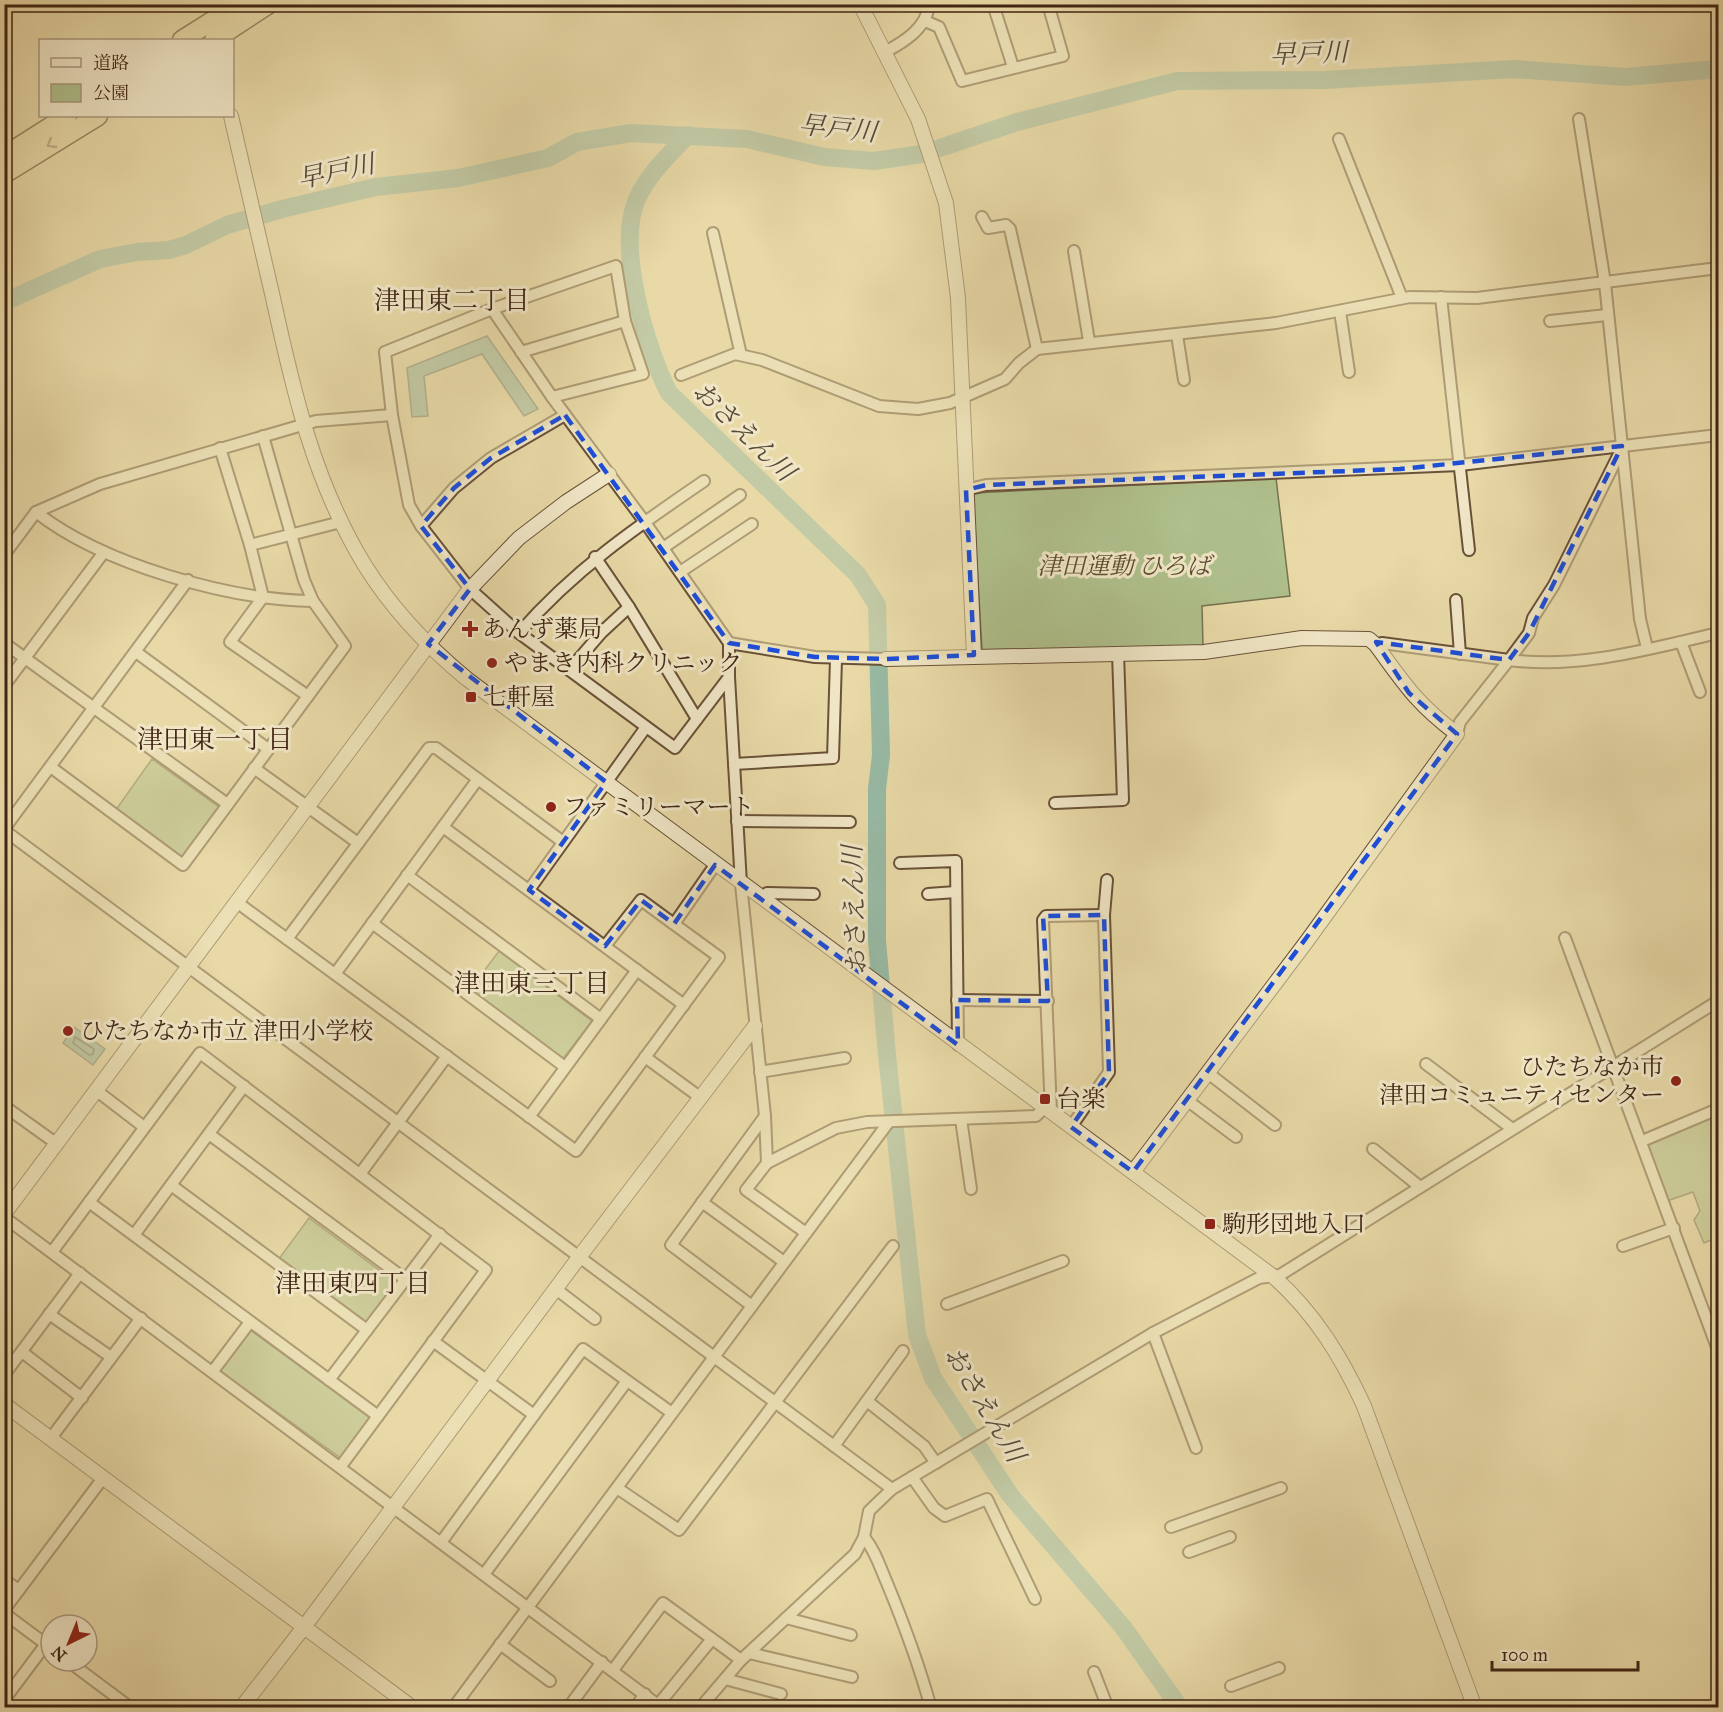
<svg xmlns="http://www.w3.org/2000/svg" width="1723" height="1712" viewBox="0 0 1723 1712" font-family="'IM FELL Great Primer','Noto Serif JP',serif">
<rect width="100%" height="100%" fill="#e8d9a7"/>
<filter id="stains"><feTurbulence type="fractalNoise" baseFrequency=".00333" numOctaves="4"/><feColorMatrix values="0 0 0 0 .2 0 0 0 0 .09 0 0 0 0 .02 0 0 0 .5 -.17"/></filter>
<radialGradient id="worn" r=".72"><stop offset=".6" stop-color="#630" stop-opacity="0"/><stop offset="1" stop-color="#630" stop-opacity=".3"/></radialGradient>
<g fill="#afc08c" stroke="#787250" stroke-width="1.5">
<polygon points="1276,478 1290,596 1202,606 1203,646 982,650 973,493"/>
<polygon points="152,759 219,807 182,860 115,811"/>
<polygon points="499,951 592,1021 562,1060 469,991"/>
<polygon points="1718,1113 1718,1237 1704,1243 1694,1220 1700,1211 1693,1192 1667,1201 1644,1145"/>
<polygon points="309,1218 398,1284 367,1326 278,1260"/>
<polygon points="250,1330 373,1420 342,1459 220,1371"/>
</g>
<g fill="#98baa5" stroke="#757e6b" stroke-width="1.5">
<polygon points="487,336 538,409 524,416 482,354 424,376 428,416 412,417 407,368"/>
<polygon points="74,1027 105,1049 93,1065 63,1043"/>
</g>
<g fill="none" stroke-linecap="round" stroke-linejoin="round">
<polygon stroke="#6c705c" stroke-width="1.5" points="75,1037 94,1049 93,1054 89,1055 73,1043"/>
<g stroke="#98baa5" stroke-width="18">
<path d="M688,135C669,155 649,173 637,199C616,247 646,348 669,393L858,575L877,605L881,755L877,789V941L887,1055L917,1335L933,1378L1010,1495L1123,1627L1180,1708"/>
<polyline points="4,302 100,259 137,252 169,250 186,245 227,225 282,209 376,187 458,178 548,158 577,142 631,133 747,139 824,157 874,161 922,154 1017,122 1177,81 1325,80 1514,69 1625,77 1718,69"/>
</g>
<defs>
<g id="minor">
<polyline points="993,4 1013,67"/>
<polyline points="925,21 939,27 962,81 1063,56 1048,4"/>
<path d="M885,52C904,42 927,28 929,4"/>
<polyline points="1579,119 1605,283 1640,619 1647,648"/>
<polyline points="1339,139 1402,298"/>
<polyline points="982,217 988,228 1006,225 1010,229 1037,349"/>
<polyline points="713,233 741,355"/>
<polyline points="1074,251 1089,341"/>
<polyline points="1441,297 1469,550"/>
<polyline points="492,309 552,397 644,521 729,643 729,677 741,884 765,1116 767,1163"/>
<polyline points="1340,311 1349,372"/>
<polyline points="1550,321 1607,315"/>
<polyline points="1177,335 1184,380"/>
<polyline points="521,352 625,321"/>
<polyline points="681,375 735,354 762,360 879,406 918,409 950,403 1005,379 1019,363 1037,349 1276,323 1410,297 1477,298 1718,268"/>
<polyline points="552,397 643,374 625,321 616,266 492,309 385,352 392,415 409,505 421,526 470,589 519,633 675,748 729,677"/>
<polyline points="220,448 250,545 341,522"/>
<polyline points="966,490 986,485 1460,465 1718,435"/>
<path d="M36,512C102,564 229,600 313,601"/>
<polyline points="421,526 454,488 491,458 565,415"/>
<polyline points="250,545 263,597 230,642 308,696"/>
<polyline points="663,548 740,495"/>
<polyline points="4,555 36,512 100,484 316,421 392,415"/>
<polyline points="595,557 629,607 697,719"/>
<polyline points="680,572 752,524"/>
<polyline points="1456,600 1460,654"/>
<path d="M519,633C574,570 635,528 704,481"/>
<polyline points="1681,642 1700,692"/>
<polyline points="4,643 226,803"/>
<polyline points="729,643 815,657 886,659"/>
<polyline points="1376,645 1382,643 1509,660 1529,633 1533,618 1554,585 1621,450"/>
<polyline points="136,652 268,749"/>
<polyline points="570,669 602,632 629,607"/>
<polyline points="4,686 104,552"/>
<path d="M1457,734L1460,722L1509,660C1579,669 1650,649 1718,633"/>
<polyline points="734,764 833,758 836,659"/>
<polyline points="52,768 183,865 345,646 313,601 304,580 263,436"/>
<polyline points="254,768 358,843"/>
<polyline points="1055,803 1123,800 1118,653"/>
<polyline points="737,821 850,822"/>
<polyline points="443,827 684,1005"/>
<polyline points="4,829 188,580"/>
<polyline points="4,830 892,1489"/>
<polyline points="900,863 956,861 958,1045"/>
<polyline points="407,875 601,1019"/>
<polyline points="529,890 646,727"/>
<polyline points="928,894 956,892"/>
<polyline points="762,898 767,893 814,894"/>
<polyline points="238,903 576,1151 719,957 641,900 605,946"/>
<polyline points="372,923 565,1067"/>
<polyline points="674,924 715,865"/>
<polyline points="1565,938 1718,1350"/>
<polyline points="287,939 429,748 436,748 563,842"/>
<polyline points="335,974 478,779"/>
<polyline points="957,1000 1048,1001"/>
<polyline points="645,1057 701,1098"/>
<polyline points="1426,1064 1511,1128"/>
<polyline points="760,1072 845,1058"/>
<polyline points="1208,1073 1275,1125"/>
<polyline points="97,1091 144,1127"/>
<polyline points="1188,1101 1236,1137"/>
<polyline points="4,1106 57,1144"/>
<polyline points="1051,1112 1043,920 1046,916 1104,915"/>
<polyline points="529,1117 637,970"/>
<polyline points="961,1119 971,1189"/>
<polyline points="1071,1127 1109,1072 1104,915 1107,880"/>
<polyline points="209,1134 405,1279"/>
<polyline points="1642,1141 1718,1109"/>
<polyline points="1373,1149 1420,1187"/>
<polyline points="360,1174 447,1056"/>
<polyline points="171,1185 367,1330"/>
<polyline points="89,1202 378,1416"/>
<polyline points="702,1202 784,1262"/>
<polyline points="4,1217 662,1708"/>
<polyline points="806,1233 746,1190 767,1163 836,1128 867,1122 1036,1116 1044,1108"/>
<polyline points="134,1235 244,1086"/>
<polyline points="1623,1246 1674,1228"/>
<polyline points="52,1252 200,1053 486,1270 341,1466"/>
<polyline points="556,1289 595,1319"/>
<polyline points="947,1304 1063,1261"/>
<polyline points="752,1306 671,1245 765,1116"/>
<polyline points="49,1314 111,1357"/>
<polyline points="1153,1333 1196,1448"/>
<polyline points="433,1341 534,1415 583,1349 672,1413"/>
<polyline points="22,1352 82,1398"/>
<polyline points="213,1371 250,1322"/>
<polyline points="4,1375 80,1273"/>
<polyline points="329,1380 440,1234"/>
<polyline points="867,1401 924,1446 936,1463"/>
<polyline points="51,1438 141,1318"/>
<polyline points="834,1446 903,1351"/>
<polyline points="912,1477 934,1508 945,1516 987,1499 1035,1599"/>
<polyline points="617,1488 679,1530 893,1246"/>
<polyline points="1171,1527 1281,1488"/>
<path d="M864,1537C875,1550 880,1567 887,1583C904,1624 919,1665 931,1708"/>
<polyline points="442,1541 534,1415"/>
<polyline points="1189,1552 1230,1537"/>
<polyline points="485,1573 627,1381"/>
<polyline points="4,1580 19,1590"/>
<polyline points="4,1610 103,1478"/>
<polyline points="4,1613 51,1648"/>
<polyline points="786,1618 851,1635"/>
<polyline points="500,1644 550,1681"/>
<polyline points="749,1653 852,1677"/>
<polyline points="68,1661 131,1708"/>
<polyline points="613,1670 663,1603 741,1660"/>
<polyline points="1094,1672 1108,1708"/>
<polyline points="725,1679 781,1694"/>
<polyline points="1231,1686 1279,1668"/>
<polyline points="4,1700 46,1644"/>
<polyline points="658,1705 712,1639"/>
<polyline points="453,1708 888,1123"/>
<polyline points="568,1708 602,1662"/>
<polyline points="635,1708 645,1694"/>
<polyline points="700,1708 741,1660 855,1554 864,1537 869,1511 892,1489 1153,1333 1259,1278 1280,1275 1718,1001"/>
<polyline points="1718,1708 1718,1707"/>
</g>
<g id="tertiary">
<polyline points="860,4 918,119 946,203 958,298 974,655"/>
<path d="M231,116C245,176 259,237 273,298C293,390 314,482 364,564C391,608 427,646 467,679L1274,1277C1315,1314 1341,1356 1364,1406L1475,1708"/>
<path d="M886,659L1204,652L1302,638L1369,639L1376,645C1405,685 1417,704 1457,734L1307,941L1133,1172"/>
<polyline points="4,1214 470,589 519,538 566,502 609,474"/>
<polyline points="4,1404 413,1708"/>
<polyline points="241,1708 304,1627 580,1256 755,1026"/>
</g>
<g id="trunk">
<polyline points="182,40 239,4"/>
<polyline points="214,40 269,4"/>
<polyline points="4,156 67,116"/>
<polyline points="4,174 98,116"/>
</g>
</defs>
<use href="#minor" stroke="#6a5238" stroke-width="14"/>
<use href="#tertiary" stroke="#6a5238" stroke-width="16"/>
<use href="#trunk" stroke="#402513" stroke-width="21"/>
<use href="#minor" stroke="#f0e6c6" stroke-width="10"/>
<use href="#tertiary" stroke="#f0e6c6" stroke-width="14"/>
<use href="#trunk" stroke="#e8d9a7" stroke-width="18"/>
</g>
<defs><path id="oneway-chevron" d="M-2-3.5L2.5 0L-2 3.5" fill="none" stroke-width="1.6" stroke-linecap="round" stroke-linejoin="round" transform="scale(1.5)"/></defs>
<use stroke="#947f5d" href="#oneway-chevron" transform="translate(51 144) rotate(149)"/>
<path d="M0 0H1723V1712H0ZM565,415L729,643L815,657L886,659L974,655L966,490L986,485L1400,469L1622,446L1529,633L1509,660L1376,642L1409,693L1457,734L1133,1172L1071,1127L1109,1072L1104,915L1043,916L1048,1001L957,1000L958,1045L715,865L674,924L641,900L605,946L529,890L606,782L428,644L470,589L421,526L454,488L491,458Z" fill="#e8d9a7" fill-opacity=".55" fill-rule="evenodd"/>
<path fill="none" stroke="#1d4ed8" stroke-width="4.5" stroke-dasharray="12 8" stroke-linejoin="round" d="M565,415L729,643L815,657L886,659L974,655L966,490L986,485L1400,469L1622,446L1529,633L1509,660L1376,642L1409,693L1457,734L1133,1172L1071,1127L1109,1072L1104,915L1043,916L1048,1001L957,1000L958,1045L715,865L674,924L641,900L605,946L529,890L606,782L428,644L470,589L421,526L454,488L491,458Z"/>
<g fill="#8f2418" stroke="#f0e6c6" stroke-width="2">
<path d="M467 620h6v6h6v6h-6v6h-6v-6h-6v-6h6z"/>
<circle cx="492" cy="663" r="6"/>
<rect x="465" y="691" width="12" height="12" rx="3"/>
<circle cx="551" cy="807" r="6"/>
<circle cx="68" cy="1031" r="6"/>
<circle cx="1676" cy="1081" r="6"/>
<rect x="1039" y="1093" width="12" height="12" rx="3"/>
<rect x="1204" y="1218" width="12" height="12" rx="3"/>
</g>
<g text-anchor="middle" stroke-width="6" stroke-linejoin="round" paint-order="stroke">
<g font-size="24" font-style="italic" fill="#5c4c31" stroke="#f0e6c6">
<text x="1124" y="574">津田運動 ひろば</text>
</g>
<g font-size="24" fill="#402513" stroke="#f0e6c6" text-anchor="start">
<text x="482" y="637">あんず薬局</text>
<text x="504" y="671">やまき内科クリニック</text>
<text x="483" y="705">七軒屋</text>
<text x="563" y="815">ファミリーマート</text>
<text x="80" y="1039">ひたちなか市立 津田小学校</text>
<text x="1664" y="1075" text-anchor="end">ひたちなか市<tspan x="1664" dy="28">津田コミュニティセンター</tspan></text>
<text x="1057" y="1107">台楽</text>
<text x="1222" y="1232">駒形団地入口</text>
</g>
<g font-size="26" font-style="italic" fill="#564a38" stroke="#f0e6c6">
<text transform="translate(1309 53) rotate(-2)" y="9">早戸川</text>
<text transform="translate(838 128) rotate(6)" y="9">早戸川</text>
<text transform="translate(336 171) rotate(-12)" y="9">早戸川</text>
<text transform="translate(744 431) rotate(44)" y="9">おさえん川</text>
<text transform="translate(854 910) rotate(-92)" y="9">おさえん川</text>
<text transform="translate(985 1404) rotate(59)" y="9">おさえん川</text>
</g>
<g font-size="26" fill="#402513" stroke="#f0e6c6">
<text x="452" y="309">津田東二丁目</text>
<text x="215" y="748">津田東一丁目</text>
<text x="532" y="992">津田東三丁目</text>
<text x="353" y="1292">津田東四丁目</text>
</g>
</g>
<rect width="1723" height="1712" fill="none" stroke="#e8d9a7" stroke-width="24"/>
<rect x="6" y="6" width="1711" height="1700" fill="none" stroke="#402513" stroke-width="3"/>
<rect x="12" y="12" width="1699" height="1688" fill="none" stroke="#402513" stroke-width="1.5"/>
<rect x="39" y="39" width="195" height="78" fill="#f0e6c6" stroke="#aa997e" stroke-width="1.5"/>
<rect x="51" y="58" width="30" height="9" fill="#f0e6c6" stroke="#aa997e" stroke-width="1.5"/>
<text x="93" y="69" font-size="18" fill="#402513">道路</text>
<rect x="51" y="84" width="30" height="18" fill="#afc08c" stroke="#aa997e" stroke-width="1.5"/>
<text x="93" y="99" font-size="18" fill="#402513">公園</text>
<g transform="translate(69 1643) rotate(223)"><circle r="28" fill="#f0e6c6" stroke="#aa997e" stroke-width="1.5"/>
<path d="M0-4.5L10 22L0 15L-10 22Z" fill="#8f2418"/>
<text y="-9" font-size="16" font-weight="bold" text-anchor="middle" fill="#402513">N</text>
</g>
<path d="M1492 1661v9h146v-9" fill="none" stroke="#402513" stroke-width="3"/>
<text x="1501" y="1661" font-size="18" fill="#402513" stroke="#f0e6c6" stroke-width="4.5" paint-order="stroke">100 m</text>
<rect width="100%" height="100%" filter="url(#stains)"/>
<rect width="100%" height="100%" fill="url(#worn)"/>
</svg>
